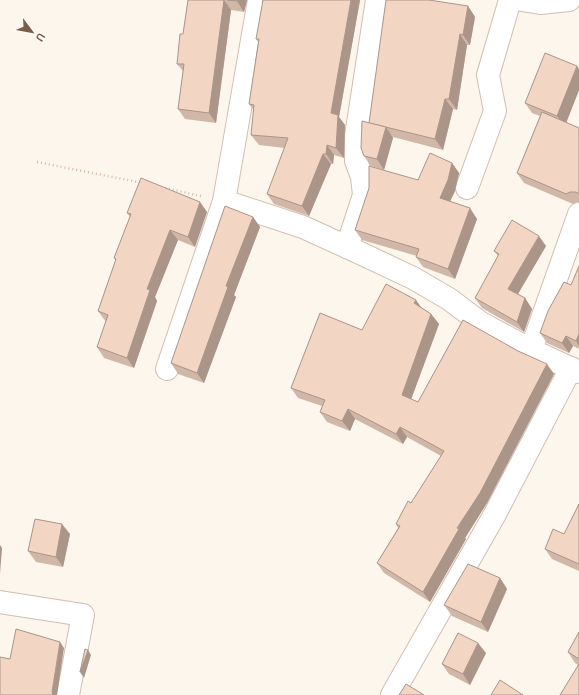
<svg xmlns="http://www.w3.org/2000/svg" width="579" height="695" viewBox="0 0 579 695" font-family="Ubuntu,sans-serif">
<rect width="100%" height="100%" fill="#fdf6ec"/>
<g fill="none" stroke-linecap="round" stroke-linejoin="round">
<defs>
<g id="street">
<polyline points="522,0 540,3 569,0"/>
<polyline points="467,188 495,111 488,75 510,0"/>
<polyline points="224,201 303,227 360,253 413,278 449,299 481,323 531,350 579,372"/>
<polyline points="347,247 364,195 362,177 356,161 356,136 377,0"/>
<polyline points="531,350 579,214"/>
<polyline points="167,369 224,201 259,0"/>
<polyline points="0,602 83,615 68,695"/>
<polyline points="392,695 495,514 571,368"/>
</g>
</defs>
<use href="#street" stroke="#d1beb0" stroke-width="24"/>
<g stroke="#d9b8a5" stroke-width="2.5" stroke-dasharray="1 3" stroke-linecap="butt">
<polyline points="37,162 143,183"/>
<polyline points="161,187 201,196"/>
</g>
<use href="#street" stroke="#fff" stroke-width="22"/>
</g>
<g fill="#d1b7a8">
<polygon points="188,0 247,0 244,12 231,10 216,123 185,119 178,109 183,71 177,64 183,34"/>
<polygon points="360,0 339,117 345,125 344,158 334,155 333,164 331,164 309,216 274,204 267,194 285,148 259,145 251,135 254,111 249,104 258,42 256,39"/>
<polygon points="468,6 475,17 470,45 467,45 457,110 453,109 443,150 393,137 384,170 371,166 364,156 369,123"/>
<polygon points="577,66 579,69 579,90 566,122 579,128 579,202 577,202 573,204 524,183 517,173 540,116 532,113 525,103"/>
<polygon points="452,163 459,173 455,191 450,201 477,219 455,279 423,267 416,257 417,256 362,240 355,230 418,180"/>
<polygon points="200,202 207,212 195,247 178,240 155,297 157,301 134,368 104,358 97,347 106,322 98,311 116,261 114,258 130,217 127,213"/>
<polygon points="253,217 260,227 234,295 236,297 204,383 178,374 171,363"/>
<polygon points="546,246 518,294 525,298 532,309 524,332 482,308 475,298 498,256 494,251"/>
<polygon points="579,266 579,349 573,346 569,353 547,343 540,333 571,285"/>
<polygon points="421,307 431,314 439,324 411,399 418,402 554,374 487,503 465,538 466,539 430,602 384,573 377,563 398,528 396,524 411,503 441,456 407,437 403,444 355,419 350,431 327,422 320,412 322,406 298,398 291,388 362,330"/>
<polygon points="579,504 579,571 552,559 545,549 564,534"/>
<polygon points="70,534 63,567 36,562 28,551"/>
<polygon points="500,578 507,589 488,632 452,616 444,605"/>
<polygon points="579,632 579,695 578,665 575,663 568,652"/>
<polygon points="486,653 470,685 449,674 442,664"/>
</g>
<g fill="#aa9588">
<polygon points="224,0 231,10 216,123 209,113"/>
<polygon points="237,0 247,0 244,12 237,1"/>
<polygon points="351,0 360,0 339,117 345,125 344,158 336,148 331,113"/>
<polygon points="468,6 475,17 470,45 463,35"/>
<polygon points="460,34 467,45 457,110 449,99"/>
<polygon points="577,66 579,69 579,90 565,126 557,116"/>
<polygon points="445,99 453,109 443,150 435,139"/>
<polygon points="386,127 393,138 384,170 377,159"/>
<polygon points="327,145 334,155 333,164 326,154"/>
<polygon points="323,154 331,164 309,216 302,206"/>
<polygon points="452,163 459,173 455,191 447,208 440,198"/>
<polygon points="200,202 207,212 195,247 188,237"/>
<polygon points="470,208 477,219 455,279 448,269"/>
<polygon points="253,217 260,227 234,295 236,297 204,383 197,373 226,286"/>
<polygon points="170,230 178,240 155,297 157,301 134,368 127,358 147,289"/>
<polygon points="539,236 546,246 515,299 508,289"/>
<polygon points="525,298 532,309 524,332 517,322"/>
<polygon points="416,300 423,310 414,303"/>
<polygon points="431,314 439,324 409,405 402,395"/>
<polygon points="579,334 579,346 576,341"/>
<polygon points="566,336 573,346 569,353 562,343"/>
<polygon points="547,364 554,374 487,503 465,538 466,539 430,602 423,592"/>
<polygon points="348,409 355,419 350,431 342,421"/>
<polygon points="400,427 407,437 403,444 396,434"/>
<polygon points="62,524 70,534 63,567 56,557"/>
<polygon points="0,545 2,548 0,574"/>
<polygon points="500,578 507,589 488,632 481,622"/>
<polygon points="60,642 64,648 57,695 53,695 52,692"/>
<polygon points="478,643 486,653 470,685 463,674"/>
<polygon points="88,650 91,655 84,678 80,672"/>
</g>
<g fill="#f3d5c3" stroke="#aa9588">
<polygon points="188,0 224,0 209,113 178,109 184,64 177,64 180,34 183,34"/>
<polygon points="227,0 237,0 237,1"/>
<polygon points="263,0 351,0 331,113 338,115 336,148 327,145 326,154 323,154 302,206 267,194 288,138 251,135 254,105 249,104 259,39 256,39"/>
<polygon points="386,0 429,0 468,6 463,35 460,34 449,99 445,99 435,139 369,123"/>
<polygon points="545,53 577,66 557,116 525,103"/>
<polygon points="542,112 579,128 579,194 576,192 570,192 566,194 517,173"/>
<polygon points="362,121 386,127 377,159 364,156 361,148"/>
<polygon points="430,153 452,163 448,180 440,198 470,208 448,269 416,257 419,249 355,230 369,188 369,166 418,180"/>
<polygon points="141,178 200,202 188,237 170,230 147,289 150,290 127,358 97,347 108,315 98,311 116,259 114,258 131,214 127,213"/>
<polygon points="225,206 253,217 226,286 228,287 197,373 171,363"/>
<polygon points="512,220 539,236 508,289 525,298 517,322 475,298 499,254 494,251"/>
<polygon points="579,266 579,334 576,341 566,336 562,343 540,333 548,311 564,282 571,285"/>
<polygon points="386,284 416,300 414,303 431,314 402,395 418,402 463,320 518,351 547,364 480,493 457,528 459,529 423,592 377,563 400,526 396,524 408,501 411,503 444,451 400,427 396,434 348,409 342,421 320,412 325,400 291,388 320,313 362,330"/>
<polygon points="579,504 579,564 545,549 553,529 564,534"/>
<polygon points="35,519 62,524 56,557 28,551"/>
<polygon points="468,564 500,578 481,622 444,605"/>
<polygon points="16,629 60,642 52,692 53,695 0,695 0,657 10,659"/>
<polygon points="579,632 579,659 568,652"/>
<polygon points="458,633 478,643 463,674 442,664"/>
<polygon points="85,649 88,650 80,672"/>
<polygon points="579,664 579,695 560,695"/>
<polygon points="500,680 523,695 491,695"/>
<polygon points="406,684 424,695 399,695"/>
</g>
<g transform="translate(32 32) rotate(122)" stroke="#fffaf3" stroke-width="3" paint-order="stroke">
<path d="M0-3L7 15L0 10L-7 15Z" fill="#7a5c4d"/>
<text y="-6" font-size="11" font-weight="bold" text-anchor="middle" fill="#7a5c4d">U</text>
</g>
</svg>
